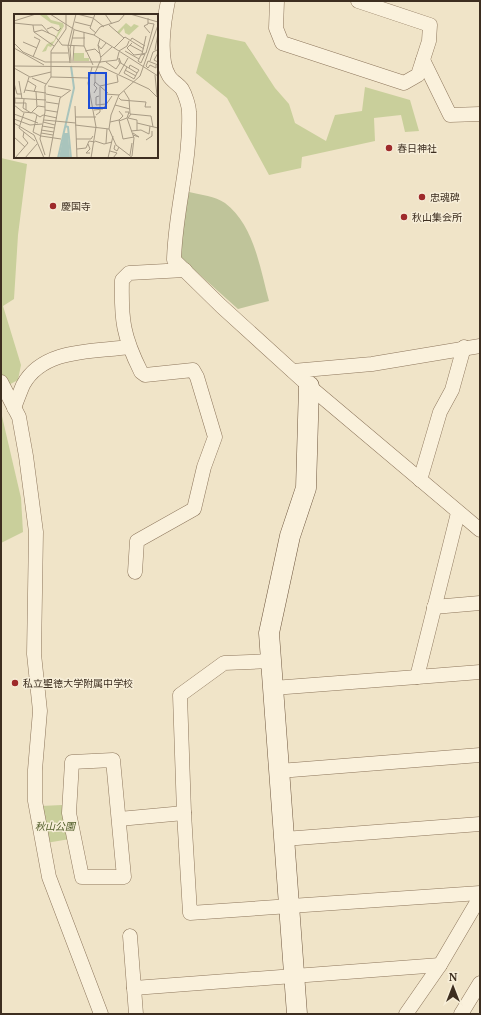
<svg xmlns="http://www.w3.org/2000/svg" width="481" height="1015" viewBox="0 0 481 1015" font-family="'Noto Serif','Noto Sans JP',serif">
<rect width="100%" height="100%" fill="#f0e4c8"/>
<g fill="#c9cf9b">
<polygon points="207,34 245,42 275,88 289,104 295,123 326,141 335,115 362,111 365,87 410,100 419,131 405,132 401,115 374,118 375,141 302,157 301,168 269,175 227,98 196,73"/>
<polygon points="1,158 27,164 18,235 14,299 3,306 21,365 18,380 1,389"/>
<polygon points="1,412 21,498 23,532 1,543"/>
<polygon points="62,805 70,839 46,843 41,806"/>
</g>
<path fill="#bfc49a" d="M189,192C201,195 215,196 225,203C254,225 260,268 269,301L238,309L181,258V230Z"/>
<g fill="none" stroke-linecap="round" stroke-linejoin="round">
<defs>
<g id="street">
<path d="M168,1C164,20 158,59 169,76C172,81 178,84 182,89C185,94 189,106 189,112C191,162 175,210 174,260L221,306L309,386L480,530"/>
<polyline points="277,1 276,28 282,43 404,83 418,75 429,41 430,25 358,1"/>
<polyline points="423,60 450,115 480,114"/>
<polyline points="293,371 372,364 480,346"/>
<polyline points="1,382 19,417 26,456 36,532 34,654 40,711 35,770 35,801 49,877 101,1014"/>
<path d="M14,408C17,400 20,392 23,385C43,348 93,352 129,347"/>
<polyline points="420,480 440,412 452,390 464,347"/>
<polyline points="458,513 417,677 480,672"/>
<path d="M135,572L137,541L194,509L204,467L215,437L197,377L193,370L145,375L141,372C123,336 121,320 122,280L129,273L185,270"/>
<polyline points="434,607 480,603"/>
<polyline points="271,661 224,663 180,695 184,813 190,913 480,893"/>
<polyline points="273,688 417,677"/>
<polygon points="113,760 124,877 82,877 69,813 72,762"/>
<polyline points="279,771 480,755"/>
<polyline points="119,819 184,813"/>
<polyline points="284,839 480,824"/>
<polyline points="130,936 136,1014"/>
<polyline points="134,988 440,965"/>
<polyline points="406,1014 440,965 480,897"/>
<polyline points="461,1014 480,983"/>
</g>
<polyline id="secondary" points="297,1014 269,633 290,536 306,488 309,386"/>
</defs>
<use href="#street" stroke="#8d765c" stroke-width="15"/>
<use href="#secondary" stroke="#6f573f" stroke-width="21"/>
<use href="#street" stroke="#faf1dc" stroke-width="14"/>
<use href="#secondary" stroke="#faf1dc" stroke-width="20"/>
</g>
<g fill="#9e2a2b" stroke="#f7eed8" stroke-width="1.5">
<circle cx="389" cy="148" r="4"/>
<circle cx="422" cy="197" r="4"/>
<circle cx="53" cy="206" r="4"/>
<circle cx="404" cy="217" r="4"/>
<circle cx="15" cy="683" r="4"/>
</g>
<g text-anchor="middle" stroke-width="3" stroke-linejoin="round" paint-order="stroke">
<g font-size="10" fill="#3d2e20" stroke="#f7eed8" text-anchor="start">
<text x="397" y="152">春日神社</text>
<text x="430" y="201">忠魂碑</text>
<text x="61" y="210">慶国寺</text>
<text x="412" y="221">秋山集会所</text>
<text x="23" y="687">私立聖徳大学附属中学校</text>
</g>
<g font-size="10" font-style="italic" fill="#4d5a26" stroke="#f7eed8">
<text x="55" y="830">秋山公園</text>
</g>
</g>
<g transform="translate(14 14)">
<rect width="144" height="144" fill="#f0e4c8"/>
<path d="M32,0L37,6L49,9L50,12L37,33L34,32L32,37L28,38L33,30L40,27L46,14L45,11L37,9L26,1ZM112,9L117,13L120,10L125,12L115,21L111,19L110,14L105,20L103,18ZM60,39H70V44H75V47H60Z" fill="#c9cf9b"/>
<path d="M50,119H54L56,144H45Z" fill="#a9c4bc"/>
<path fill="none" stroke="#a9c4bc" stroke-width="2" d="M51,112L54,113L57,144M44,144L60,74L57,52"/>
<path fill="none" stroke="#a89b85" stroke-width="1" d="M36,0L61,16L80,21L144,62M63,0L79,4L90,13M81,0L76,14L82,19M91,0L98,10M116,0L144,8M134,4V10L130,12L136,19M0,7L22,0M61,8L77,12M0,9L19,11L20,18L28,16L41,22L48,31L70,32V18M19,11H28L35,19M95,11L110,24M33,15L38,13L44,17L47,14M20,18L40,32M80,21L86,13L105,7L111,0M132,22L128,40L132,39L140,10L134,9M58,24H71M86,25L84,31L87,45L81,59V68L94,79M116,27L118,24L131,32M9,28L23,34M0,29L9,38L31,48H87M118,29L113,34L120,41L128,40M84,31L87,35L92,29M116,31L129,38M70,32L79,51M0,34L30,51M100,34L111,23L130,35M141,36L144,19M71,37L81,35L86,40M105,37L113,32L115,27M111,37L125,45M37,39H54M144,39L140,46L144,48M131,40L127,49L124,47L127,41ZM19,43L26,26L20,23M87,43L98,33M57,47L56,35L60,16M59,47L60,32M136,47L139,38L143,36L144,39M86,48L103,46L105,38M92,48L102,55L106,49M56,49L54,32L62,0M107,49L105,44V48L123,59L125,56L116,51L115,54M142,51V54L136,51L134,54L132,52L134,47L144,51M0,52L88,53L135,75L144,84M113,53L110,59L120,65L123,59M0,54L16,63L37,58M111,56L122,62M105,60L114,44M141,61L143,82M37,63L74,64M18,64L32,70M5,67L8,85M14,67L22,72L20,78M0,69L3,80H8M34,72L56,76M86,72L104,68L103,61M11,76L32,79M110,77L115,85L116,100L137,102L139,113M22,78L23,93M10,79L15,63M80,79L83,74L80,71L81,68M32,80L47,83M91,80L105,81L97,101L95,115L102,131L119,144M105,81L126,62L144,11M85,82L82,83V91L92,90M0,84L32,86M1,84V89H12V96M105,84L107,86L132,88L131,93H137M10,85L9,94L17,99M32,88L45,90M0,91L9,98L20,99L26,103L29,101L43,104M101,91L116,95M61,92L63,144M31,96L43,98M80,96L89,95L98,82M10,99L5,114L21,127M17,99L24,92L31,93M0,100L24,109M117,100L114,104L123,106V116M23,101L19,118L27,122M82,101L86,98V73M61,103H82M113,104L120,124L118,142M0,105L16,111L28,110M30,106L62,109M105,106L109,102L105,97M105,107L113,104L115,98H111M29,108L41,111M96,108L105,106L109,125L120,123M0,109L20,121L30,144M123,109L144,114M61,111L95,115M28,112L40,114M27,116L40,118M117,117L127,116L135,120L136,112M27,119L39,121M119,119L125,123L119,121M27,122L47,125M0,123L11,133M62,125H77L79,122M132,126L138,122V117M81,127L90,130L98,128M92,129L93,115M74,130L76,135L72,139H76M101,131L100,135L103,137L105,133M63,135L72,134L75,127L81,128M96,137L103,139L99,144M31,141L26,125L31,98V72L37,63V37L52,15V0M116,141L118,129M1,144L14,129L9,123L10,118M11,144L23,130M35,144L46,84L57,76M77,144L82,113L74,69L78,53M94,144L99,122"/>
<path fill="#1d4ed8" fill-opacity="0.15" stroke="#1d4ed8" stroke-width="2" d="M75,59H92V94H75Z"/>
<rect width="144" height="144" fill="none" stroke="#3d2e20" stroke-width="2"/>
</g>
<rect width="481" height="1015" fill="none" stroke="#3d2e20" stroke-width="4"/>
<g transform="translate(453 987)" stroke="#f7eed8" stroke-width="3" paint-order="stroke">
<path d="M0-3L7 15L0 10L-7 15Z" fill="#3d2e20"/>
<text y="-6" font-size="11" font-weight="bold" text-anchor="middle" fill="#3d2e20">N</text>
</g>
</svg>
